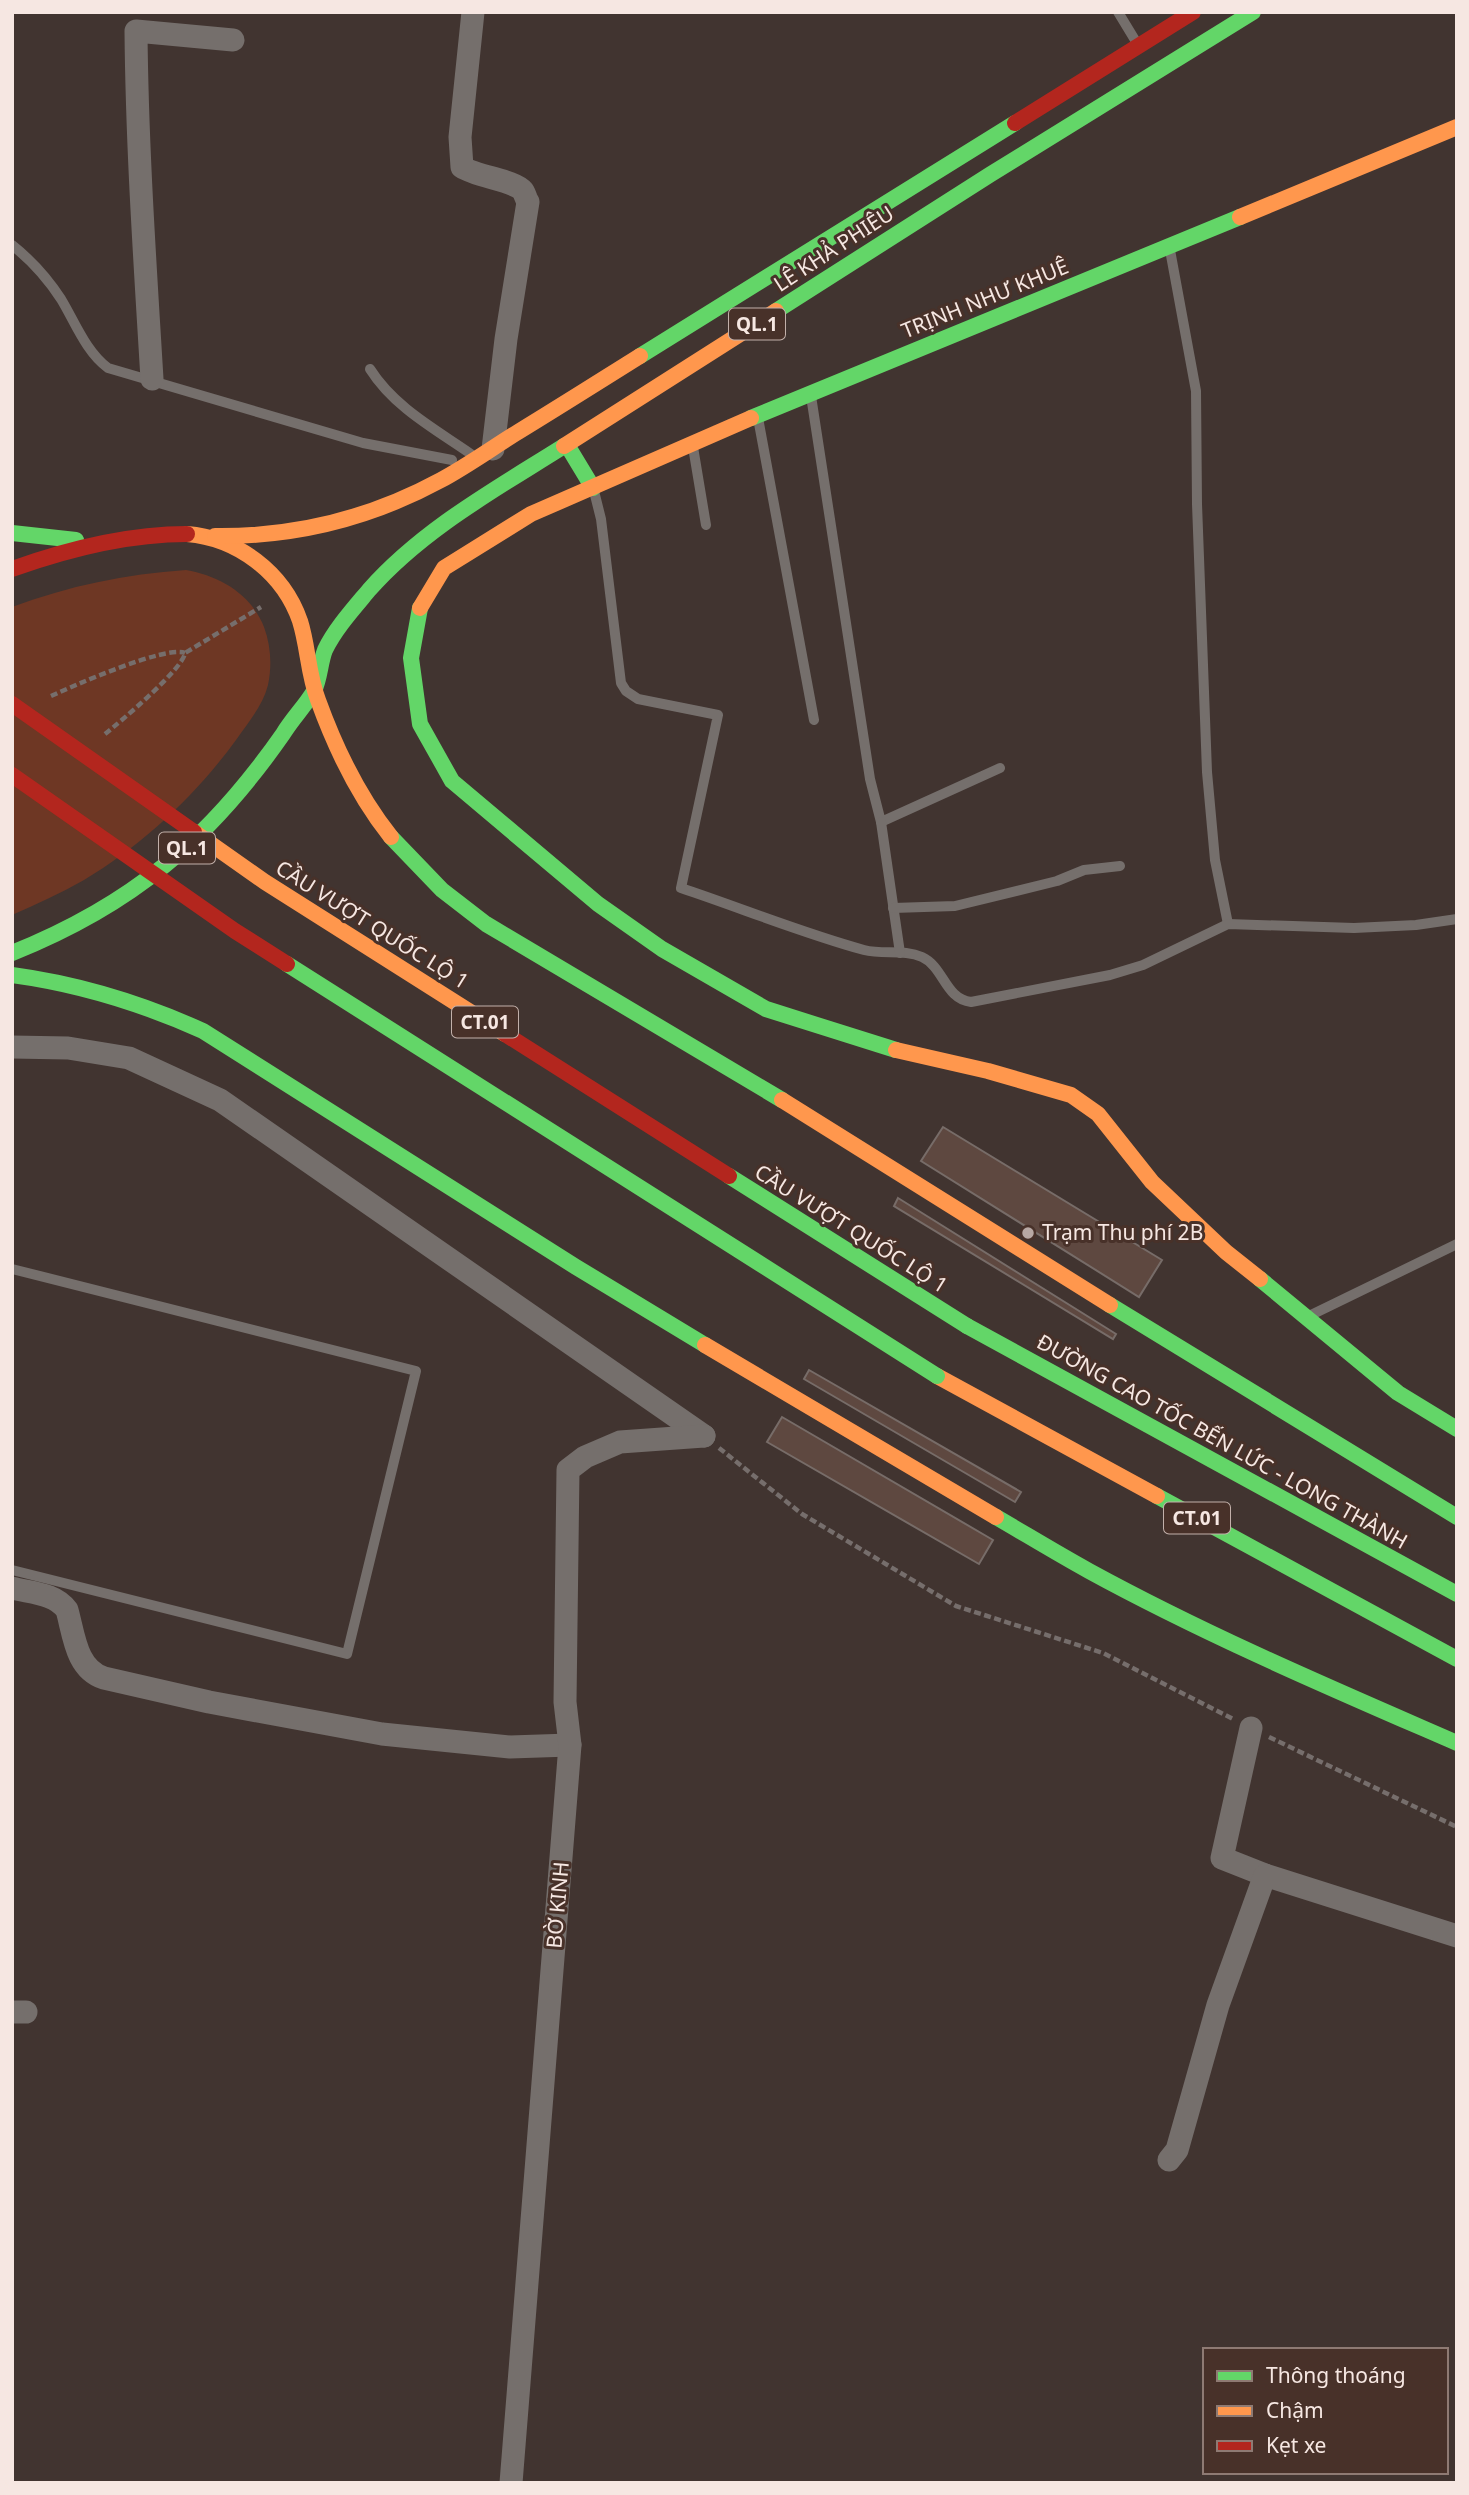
<svg xmlns="http://www.w3.org/2000/svg" width="1469" height="2495" viewBox="0 0 1469 2495" font-family="'Noto Sans',sans-serif">
<rect width="100%" height="100%" fill="#413430"/>
<path fill="#6e3724" d="M186,570C220,576 251,594 264,627C271,646 272,666 268,685C263,705 248,723 236,740C195,796 144,844 84,880C61,893 37,904 12,915V607C69,586 125,574 186,570Z"/>
<g fill="#5e4840" stroke="#776c68" stroke-width="2">
<polygon points="943,1127 1162,1260 1139,1297 921,1161"/>
<polygon points="898,1198 1116,1334 1113,1339 894,1206"/>
<polygon points="809,1370 1021,1492 1015,1502 804,1379"/>
<polygon points="782,1417 993,1540 979,1564 767,1442"/>
</g>
<g fill="none" stroke-linecap="round" stroke-linejoin="round">
<g stroke="#766e6c" stroke-width="4.5" stroke-dasharray="7 3.5" stroke-linecap="butt">
<path d="M51,696C73,686 166,645 185,653"/>
<path d="M105,734C120,722 183,669 185,653L261,607"/>
<polyline points="719,1448 802,1514 956,1606 1103,1653 1233,1719"/>
<polyline points="1269,1737 1457,1827"/>
</g>
<g stroke="#756f6c" stroke-width="10">
<polyline points="1118,12 1135,40"/>
<path d="M12,245C31,260 48,279 61,299C75,322 86,352 108,368L363,443L452,460"/>
<polyline points="1170,250 1196,391 1197,504 1207,772 1215,860 1228,924"/>
<path d="M370,369C394,407 435,429 471,454"/>
<polyline points="811,396 870,779 881,822 1000,768"/>
<polyline points="758,418 814,720"/>
<polyline points="693,447 706,525"/>
<path d="M594,491L601,519L621,683L626,691L638,699L718,715L681,888C741,908 802,933 864,950C883,955 904,949 922,957C944,967 945,999 971,1002L1110,975L1143,965L1228,924L1354,928L1416,925L1457,919"/>
<polyline points="881,822 900,953"/>
<polyline points="893,908 955,906 1057,881 1084,870 1120,866"/>
<polyline points="12,1269 416,1371 347,1654 12,1570"/>
<polyline points="1311,1315 1457,1244"/>
</g>
<g stroke="#756f6c" stroke-width="23">
<path d="M473,12L460,137L462,167C477,177 514,180 523,191C524,192 527,201 528,202L506,339L493,449"/>
<path d="M152,379C145,263 137,147 136,31L233,40"/>
<polyline points="12,1047 68,1048 129,1058 220,1100 704,1436"/>
<path d="M12,1588C31,1593 55,1593 67,1610C74,1635 76,1669 104,1678L209,1702L382,1734L510,1747L570,1745"/>
<polyline points="1251,1728 1222,1858 1265,1875"/>
<polyline points="12,2012 26,2012"/>
<polyline points="1169,2160 1177,2150 1218,2005 1265,1875 1457,1936"/>
<polyline points="511,2483 570,1745 565,1702 568,1470 585,1457 620,1442 704,1436"/>
</g>
<g stroke="#63d668" stroke-width="16">
<polyline points="776,311 991,174 1253,12"/>
<polyline points="640,356 1015,123"/>
<polyline points="751,418 1240,217"/>
<polyline points="567,445 593,488"/>
<polyline points="12,533 76,540"/>
<polyline points="420,608 411,658 420,724 452,781 598,904 662,949 766,1009 896,1050"/>
<polyline points="391,837 442,890 486,924 782,1100"/>
<path d="M12,953C132,905 209,840 283,734C292,719 305,706 314,691C320,678 320,663 325,650C335,629 354,608 369,590C423,529 496,489 564,446"/>
<path d="M12,975C79,984 141,1003 203,1031L576,1267L705,1345"/>
<polyline points="1260,1279 1398,1393 1457,1429"/>
<polyline points="1110,1305 1457,1517"/>
<polyline points="967,1326 1457,1594"/>
<polyline points="1157,1496 1457,1659"/>
<path d="M996,1517C1027,1535 1058,1554 1089,1571C1208,1636 1333,1689 1457,1743"/>
</g>
<g stroke="#ff974d" stroke-width="16">
<polyline points="1240,217 1457,127"/>
<polyline points="564,446 776,311"/>
<path d="M187,534C237,538 283,572 300,621C308,646 308,674 318,700C335,747 359,797 391,837"/>
<path d="M215,536C294,537 371,518 441,480C467,466 492,448 518,432C559,407 600,381 640,356"/>
<polyline points="420,608 444,568 531,514 751,418"/>
<polyline points="896,1050 988,1071 1071,1095 1098,1114 1152,1182 1226,1252 1260,1279"/>
<polyline points="782,1100 1110,1305"/>
<polyline points="705,1345 996,1517"/>
<polyline points="937,1376 1157,1496"/>
</g>
<g stroke="#b3261e" stroke-width="16">
<polyline points="1015,123 1193,12"/>
<path d="M12,569C68,549 127,534 187,534"/>
</g>
<g stroke="#63d668" stroke-width="16">
<polyline points="287,964 937,1376"/>
<polyline points="729,1176 967,1326"/>
</g>
<polyline stroke="#ff974d" stroke-width="16" points="194,832 265,882 505,1034"/>
<g stroke="#b3261e" stroke-width="16">
<polyline points="12,704 194,832"/>
<polyline points="12,775 235,931 287,964"/>
<polyline points="505,1034 729,1176"/>
</g>
</g>
<circle fill="#b7a8a4" stroke="#483129" stroke-width="2.5" cx="1028" cy="1233" r="7"/>
<g text-anchor="middle" stroke-width="6" stroke-linejoin="round" paint-order="stroke">
<g fill="#483129" stroke="#c2b0aa" stroke-width="2">
<rect x="729" y="308.5" width="56" height="31" rx="5"/>
<rect x="159" y="832.5" width="56" height="31" rx="5"/>
<rect x="452" y="1006.5" width="66" height="31" rx="5"/>
<rect x="1164" y="1502.5" width="66" height="31" rx="5"/>
</g>
<g font-size="19" font-weight="bold" fill="#f6e7e2">
<text x="757" y="331">QL.1</text>
<text x="187" y="855">QL.1</text>
<text x="485" y="1029">CT.01</text>
<text x="1197" y="1525">CT.01</text>
</g>
<g font-size="21" fill="#f6e7e2" stroke="#483129">
<text transform="translate(834 249) rotate(-33)" y="7">LÊ KHẢ PHIÊU</text>
<text transform="translate(985 299) rotate(-22)" y="7">TRỊNH NHƯ KHUÊ</text>
<text transform="translate(372 925) rotate(32)" y="7">CẦU VƯỢT QUỐC LỘ 1</text>
<text transform="translate(851 1229) rotate(32)" y="7">CẦU VƯỢT QUỐC LỘ 1</text>
<text transform="translate(1222 1442) rotate(29)" y="7">ĐƯỜNG CAO TỐC BẾN LỨC - LONG THÀNH</text>
<text transform="translate(558 1905) rotate(-85)" y="7">BỜ KINH</text>
</g>
<g font-size="21" fill="#f6e7e2" stroke="#483129" text-anchor="start">
<text x="1042" y="1240">Trạm Thu phí 2B</text>
</g>
</g>
<rect width="1469" height="2495" fill="none" stroke="#f6e7e2" stroke-width="28"/>
<rect x="1203" y="2348" width="245" height="126" fill="#483129" stroke="#8e7a73" stroke-width="2"/>
<rect x="1217" y="2371" width="35" height="10" fill="#63d668" stroke="#8e7a73" stroke-width="2"/>
<text x="1266" y="2383" font-size="21" fill="#f6e7e2">Thông thoáng</text>
<rect x="1217" y="2406" width="35" height="10" fill="#ff974d" stroke="#8e7a73" stroke-width="2"/>
<text x="1266" y="2418" font-size="21" fill="#f6e7e2">Chậm</text>
<rect x="1217" y="2441" width="35" height="10" fill="#b3261e" stroke="#8e7a73" stroke-width="2"/>
<text x="1266" y="2453" font-size="21" fill="#f6e7e2">Kẹt xe</text>
</svg>
